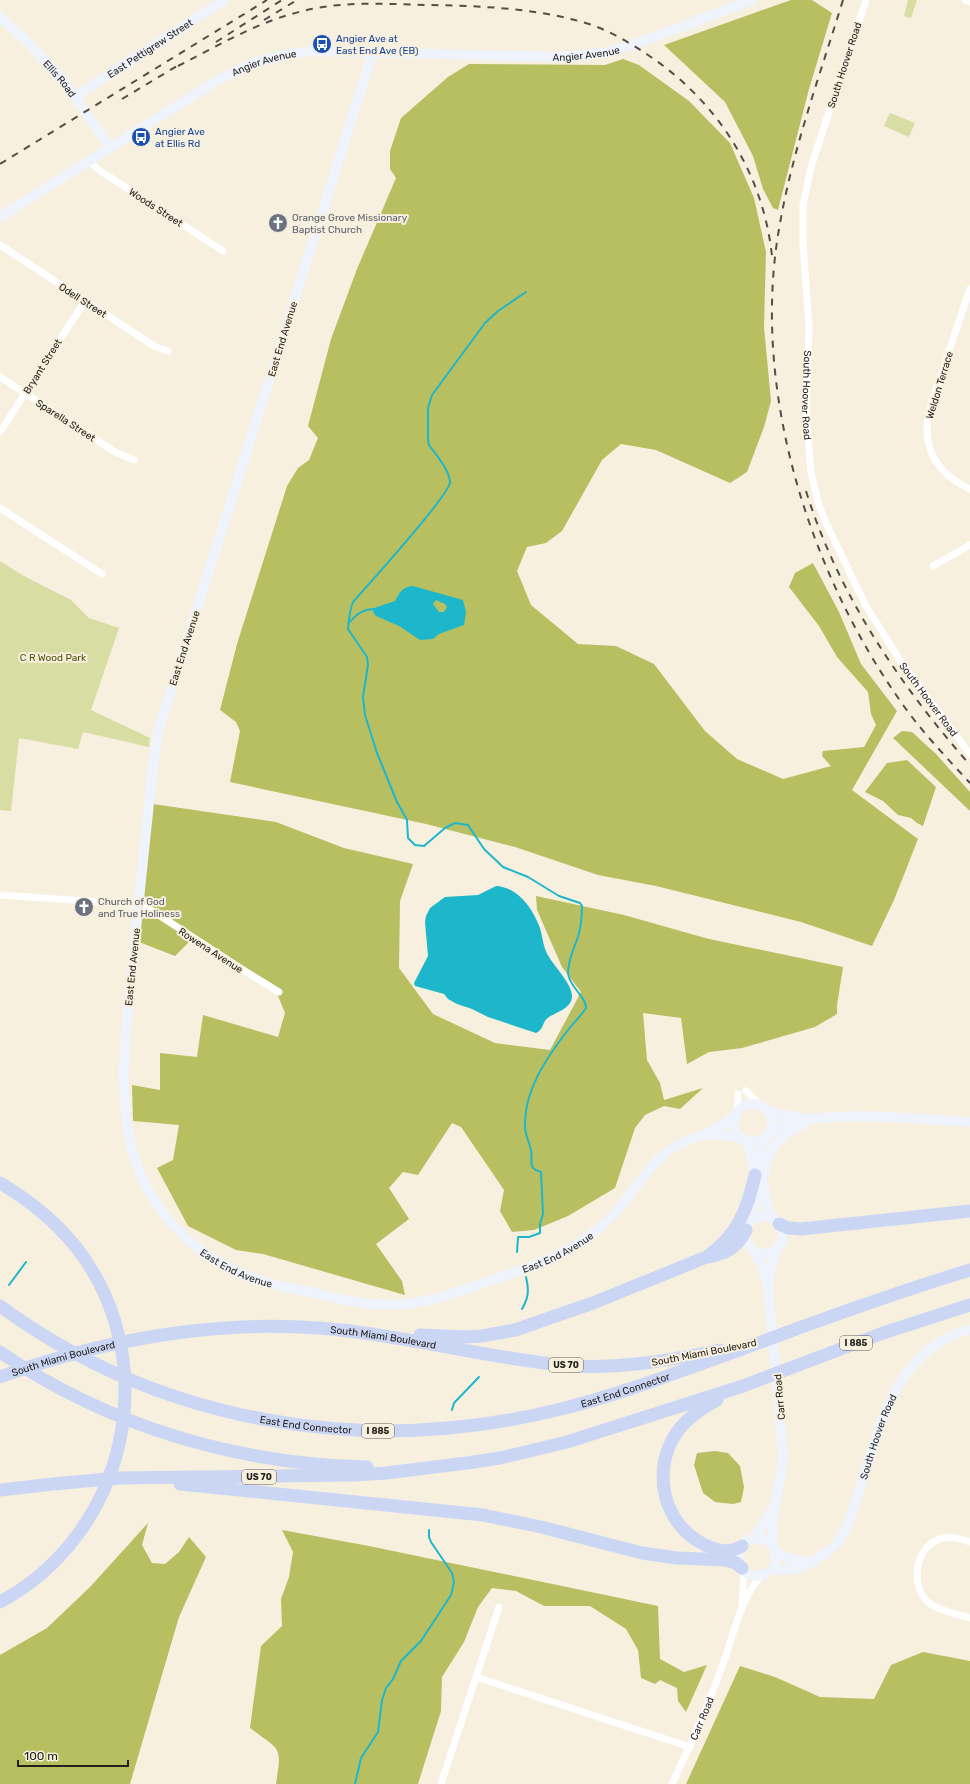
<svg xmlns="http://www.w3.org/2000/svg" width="970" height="1784" viewBox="0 0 970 1784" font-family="Rubik,sans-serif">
<rect width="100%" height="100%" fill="#f7f0df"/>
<g fill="#d8dda3">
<polygon points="908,0 917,0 911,18 904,16"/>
<polygon points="890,113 915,123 909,137 884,126"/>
<polygon points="0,561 22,575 71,600 89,618 119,628 91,710 150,738 149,747 83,732 78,749 19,738 11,811 0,810"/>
</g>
<g fill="#b8bf61">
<polygon points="791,0 812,0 832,13 809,89 778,210 773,208 763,189 753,156 725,102 664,45"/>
<polygon points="623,59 639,65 689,101 730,143 754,198 766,252 764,327 771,401 764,427 747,472 730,483 656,450 621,444 602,460 562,531 546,543 527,547 517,571 531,605 578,644 616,646 654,664 705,731 737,759 783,779 831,766 822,756 823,751 864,747 876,725 871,714 868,692 837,657 819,626 789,587 795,573 813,563 839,612 861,664 897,711 852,790 918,839 894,900 872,946 801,922 656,886 598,875 515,847 426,824 230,782 240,731 236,722 220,710 237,644 287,486 298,468 309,460 318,438 308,426 331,339 357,269 396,178 390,169 390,151 401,118 448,77 469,64 605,65"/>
<polygon points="902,731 912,732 936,754 970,792 970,811 893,738"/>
<polygon points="907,760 936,787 923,826 917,823 911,818 898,815 883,801 865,792 887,763"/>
<polygon points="153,804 276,822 344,848 413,864 400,901 399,968 433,1014 495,1043 550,1050 581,992 562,967 537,910 536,896 624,915 709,939 843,967 837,1005 837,1014 815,1027 742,1048 709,1052 687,1064 681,1018 643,1013 647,1060 660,1083 664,1100 703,1088 680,1109 664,1106 645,1115 635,1128 615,1188 568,1216 534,1230 512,1232 500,1211 504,1190 461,1127 452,1123 418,1175 403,1172 389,1188 409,1219 376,1244 402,1281 405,1295 263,1254 236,1250 188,1226 157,1168 173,1160 179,1125 133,1121 132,1085 160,1090 160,1053 197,1057 203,1015 278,1037 285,1013 274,986 195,936 175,956 139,942"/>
<polygon points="715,1451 728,1453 740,1466 744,1487 741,1502 733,1504 715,1502 703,1493 694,1465 697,1453"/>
<polygon points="148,1523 142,1545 152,1563 165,1564 179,1552 189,1537 206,1557 179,1617 130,1784 0,1784 0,1655 47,1628 90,1587"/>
<path d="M282,1530L369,1546L658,1606L660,1659L684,1672L707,1665L686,1712L678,1701L677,1688L660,1680L655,1684L641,1678L638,1650L626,1629L590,1606H544L516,1591L492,1588L478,1607L464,1642L442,1677L441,1711L418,1784H276C282,1745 281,1751 250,1728L261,1646L282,1626L281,1599L289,1577L293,1552Z"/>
<polygon points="923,1652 970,1661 970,1784 686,1784 740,1666 775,1677 820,1697 874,1699 891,1665"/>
</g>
<g fill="#1eb6ca" fill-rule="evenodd">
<path d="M413,586L463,600L466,612L464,625L439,634L433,639L420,640L399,626L376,616L373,612L374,608L395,601C400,592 402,587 413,586ZM436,600L445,604L447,607L444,612H439L433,604Z"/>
<path d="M496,886C518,887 533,909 540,928C543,938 543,948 549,957C555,967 572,984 572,996C572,1008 557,1012 549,1017C542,1021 544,1030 536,1033L488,1017L472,1009L457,1004L448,999L444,994L415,986L414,983L428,956L425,922L426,916L430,908L445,897L478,895Z"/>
</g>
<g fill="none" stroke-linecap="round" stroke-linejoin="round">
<g stroke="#1eb6ca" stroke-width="2">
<path d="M350,622C357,613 364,609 376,609"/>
<path d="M517,1252L518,1237H529L540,1233V1224L543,1214L541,1172C527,1168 533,1162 531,1150C529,1142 525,1134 525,1126C524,1090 547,1057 568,1030C574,1022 581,1016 586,1008C586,996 569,987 568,973C568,960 574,948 578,937C581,927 582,916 582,906L580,903L559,896L528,877L503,867L484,849L468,825L455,823L445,828L424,846L415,845L408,838L407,820L397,802L377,753L365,715L363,697L368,665L367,657L348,629C349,619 349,612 353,602C367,586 450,495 450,482C449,469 436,455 429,445L428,440V408L432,395L485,323L498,311L526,292"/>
<polyline points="9,1285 26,1262"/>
<path d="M522,1309C529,1297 529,1290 526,1277"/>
<polyline points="452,1410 454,1403 479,1377"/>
<polyline points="355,1784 361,1758 378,1732 382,1700 386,1688 393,1679 401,1661 421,1641 451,1595 454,1582 452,1573 431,1542 429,1537 429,1530"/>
</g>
<g stroke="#fff" stroke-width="7">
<path id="s1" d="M866,0L811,167L803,206V242L809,328L806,412L811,473L819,506L826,523L866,606L901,662L970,754"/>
<polyline points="965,0 970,2"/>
<polyline points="89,161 99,170 223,251"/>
<polyline points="0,245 154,346 168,351"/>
<path d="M970,289C961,315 952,341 944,367C933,399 916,432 937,463C945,475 957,483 970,489"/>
<polyline points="0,377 115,452 134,460"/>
<polyline points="0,432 85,301"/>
<polyline points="0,508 102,574"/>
<polyline points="933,566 970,545"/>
<polyline points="0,895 130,904 148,908 240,968 279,992"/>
<polyline points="746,1091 761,1106"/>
<polyline points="738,1094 738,1113"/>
<path d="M970,1542C962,1539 952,1536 943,1538C914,1544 908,1590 932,1605C943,1612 958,1614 970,1618"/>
<polyline points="742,1606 744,1570"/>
<polyline points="476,1677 499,1607"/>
<polyline points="441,1784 476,1677 690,1747"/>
<path id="s2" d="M672,1784C690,1746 707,1708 721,1669C734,1637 738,1601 762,1575"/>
</g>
<g stroke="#eff3fc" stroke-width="10">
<path id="s3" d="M0,17L29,43L65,83L110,147"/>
<path id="s4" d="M371,52L370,61L158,732L153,766C146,831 139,896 133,961C127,1022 117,1085 131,1145C144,1202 187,1250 240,1273C262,1283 286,1287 310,1292C341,1300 372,1307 404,1304C438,1301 469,1288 501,1277C522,1269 544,1263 563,1252C585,1241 604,1226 620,1207C635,1189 648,1167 667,1152C678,1143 690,1140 703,1135C715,1130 726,1123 736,1115"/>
<path id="s5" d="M76,96L224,0"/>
<path id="s6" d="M0,217L218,80C252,62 279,53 316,51L565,57L608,52L633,45L752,0"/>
<circle cx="753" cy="1123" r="19"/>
<polyline points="766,1110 782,1115 803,1118"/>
<path d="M768,1134C773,1130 778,1127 784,1125C836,1109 916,1119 970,1122"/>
<polyline points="704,1135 728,1135 742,1139"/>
<polyline points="764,1139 760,1150 760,1162 767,1206 774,1219"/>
<path d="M745,1140C756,1162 762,1199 750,1221"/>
<path d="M764,1173C770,1145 778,1137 803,1124"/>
<circle cx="764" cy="1235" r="19"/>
<polyline points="753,1250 761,1264 768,1286"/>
<circle cx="757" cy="1557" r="19"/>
<polyline points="753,1539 773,1508"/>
<path d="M773,1546C769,1516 781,1486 783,1456L768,1286L772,1263L777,1248"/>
<polyline points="776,1552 789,1559 808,1562"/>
<path id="s7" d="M771,1570C779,1570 787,1570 795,1569C804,1567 828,1553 834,1546C847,1532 853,1510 859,1491C880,1426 894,1350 970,1329"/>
</g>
<g stroke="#cbd6f5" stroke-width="13">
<path d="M0,1183C29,1200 55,1221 76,1247C166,1362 127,1534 0,1602"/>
<polyline points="779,1224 788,1228 801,1229 970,1211"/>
<path d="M709,1255C738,1235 748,1207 755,1175"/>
<path id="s8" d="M0,1306C161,1424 365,1457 557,1410C619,1395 678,1372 737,1351C814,1322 891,1294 970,1270"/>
<path d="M420,1335L466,1337L482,1336L515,1330L593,1303L704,1258C726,1253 736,1250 746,1230"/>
<path d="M0,1352C108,1426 236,1464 367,1467"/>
<path id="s9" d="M0,1377C116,1335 242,1315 364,1333C430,1342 494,1358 560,1365C613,1370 668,1361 720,1350"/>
<path d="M717,1400C702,1408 687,1418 677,1432C651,1470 662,1524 705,1545C718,1551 729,1554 742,1546"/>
<polyline points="180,1484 483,1515 541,1527 642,1553 677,1558 726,1560 736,1563 742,1568"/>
<polyline points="0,1490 53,1484 119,1478 353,1475 386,1473 467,1463 500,1458 567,1442 743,1386 883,1333 970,1305"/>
</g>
<g stroke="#534f46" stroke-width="2" stroke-dasharray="7 7" stroke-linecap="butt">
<path d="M843,0C820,75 792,151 779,229C751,389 809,572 901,702C921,731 946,757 970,783"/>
<polyline points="264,20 297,0"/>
<polyline points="216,42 282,0"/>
<path d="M178,66C219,45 261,20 307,10C346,1 388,4 428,5C482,6 537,8 589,24C610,31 630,43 648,55C717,101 763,172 772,256"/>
<polyline points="122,99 182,63"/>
<polyline points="0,164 267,0"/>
<path d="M806,491C838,594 899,684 970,765"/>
</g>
</g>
<defs>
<symbol id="bus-disc" viewBox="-11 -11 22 22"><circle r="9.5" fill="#1a4fb4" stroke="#f7f0df"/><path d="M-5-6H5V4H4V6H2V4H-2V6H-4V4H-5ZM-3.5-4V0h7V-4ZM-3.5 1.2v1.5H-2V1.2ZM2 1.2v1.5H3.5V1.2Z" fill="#fff"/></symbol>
<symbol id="church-disc" viewBox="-11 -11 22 22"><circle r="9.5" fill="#6b7280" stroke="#f7f0df"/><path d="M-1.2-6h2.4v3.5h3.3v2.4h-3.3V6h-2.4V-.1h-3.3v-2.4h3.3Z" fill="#fff"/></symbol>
</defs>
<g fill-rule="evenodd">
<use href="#bus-disc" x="311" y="33" width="22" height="22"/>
<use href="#bus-disc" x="130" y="126" width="22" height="22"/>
<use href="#church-disc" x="267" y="212" width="22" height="22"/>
<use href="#church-disc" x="73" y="896" width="22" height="22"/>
</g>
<g text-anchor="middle" stroke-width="4" stroke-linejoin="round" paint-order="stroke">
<g fill="#f7f0df" stroke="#635f56" stroke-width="1">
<rect x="840" y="1336" width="32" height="14" rx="3"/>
<rect x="549" y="1358" width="34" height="14" rx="3"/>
<rect x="362" y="1424" width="32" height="14" rx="3"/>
<rect x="242" y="1470" width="34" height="14" rx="3"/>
</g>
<g font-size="9" font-weight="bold" fill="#24211b">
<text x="856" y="1346">I 885</text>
<text x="566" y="1368">US 70</text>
<text x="378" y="1434">I 885</text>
<text x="259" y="1480">US 70</text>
</g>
<g font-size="10" fill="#164399" stroke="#f7f0df" text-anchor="start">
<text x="336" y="42">Angier Ave at<tspan x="336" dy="12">East End Ave (EB)</tspan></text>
<text x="155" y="135">Angier Ave<tspan x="155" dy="12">at Ellis Rd</tspan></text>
</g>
<g font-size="10" fill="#24211b" stroke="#f7f0df">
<text dy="4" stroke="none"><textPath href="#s5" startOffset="88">East Pettigrew Street</textPath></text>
<text dy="4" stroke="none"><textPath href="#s6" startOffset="631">Angier Avenue</textPath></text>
<text dy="4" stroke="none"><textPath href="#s6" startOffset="307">Angier Avenue</textPath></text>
<text transform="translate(844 65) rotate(-72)" y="4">South Hoover Road</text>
<text dy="4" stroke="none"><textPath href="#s3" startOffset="86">Ellis Road</textPath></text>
<text transform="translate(156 207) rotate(33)" y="4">Woods Street</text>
<text transform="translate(83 300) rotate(33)" y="4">Odell Street</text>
<text transform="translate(282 339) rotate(-73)" y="4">East End Avenue</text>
<text transform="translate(42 366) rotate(-58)" y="4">Bryant Street</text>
<text transform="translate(939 385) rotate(-73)" y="4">Weldon Terrace</text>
<text dy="4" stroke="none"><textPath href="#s1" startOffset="405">South Hoover Road</textPath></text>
<text transform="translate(66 420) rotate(33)" y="4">Sparella Street</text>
<text transform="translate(184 648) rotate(-72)" y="4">East End Avenue</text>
<text dy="4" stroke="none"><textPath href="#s1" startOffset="740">South Hoover Road</textPath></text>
<text transform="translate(211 950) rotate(33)" y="4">Rowena Avenue</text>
<text transform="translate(132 967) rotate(-84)" y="4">East End Avenue</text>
<text dy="4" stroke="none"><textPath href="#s4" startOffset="1633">East End Avenue</textPath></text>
<text dy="4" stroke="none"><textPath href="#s4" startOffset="1297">East End Avenue</textPath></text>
<text dy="4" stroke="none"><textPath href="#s9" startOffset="390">South Miami Boulevard</textPath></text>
<text transform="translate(704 1352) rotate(-11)" y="4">South Miami Boulevard</text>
<text dy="4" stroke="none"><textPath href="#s9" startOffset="66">South Miami Boulevard</textPath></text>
<text dy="4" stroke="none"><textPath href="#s8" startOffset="656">East End Connector</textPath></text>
<text transform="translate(779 1397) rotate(-95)" y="4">Carr Road</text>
<text dy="4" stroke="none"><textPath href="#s8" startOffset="332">East End Connector</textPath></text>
<text dy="4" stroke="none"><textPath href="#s7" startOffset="188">South Hoover Road</textPath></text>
<text dy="4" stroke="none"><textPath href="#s2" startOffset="72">Carr Road</textPath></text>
</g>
<g font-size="10" fill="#5b616d" stroke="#f7f0df" text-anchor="start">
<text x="292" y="221">Orange Grove Missionary<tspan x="292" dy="12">Baptist Church</tspan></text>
<text x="98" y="905">Church of God<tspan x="98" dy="12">and True Holiness</tspan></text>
</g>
<g font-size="10" fill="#4c4f05" stroke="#f7f0df">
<text x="53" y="661">C R Wood Park</text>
</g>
</g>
<path d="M18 1760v6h110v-6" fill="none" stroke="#24211b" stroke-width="2"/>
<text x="24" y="1760" font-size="12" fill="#24211b" stroke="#f7f0df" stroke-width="3" paint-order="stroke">100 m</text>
</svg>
